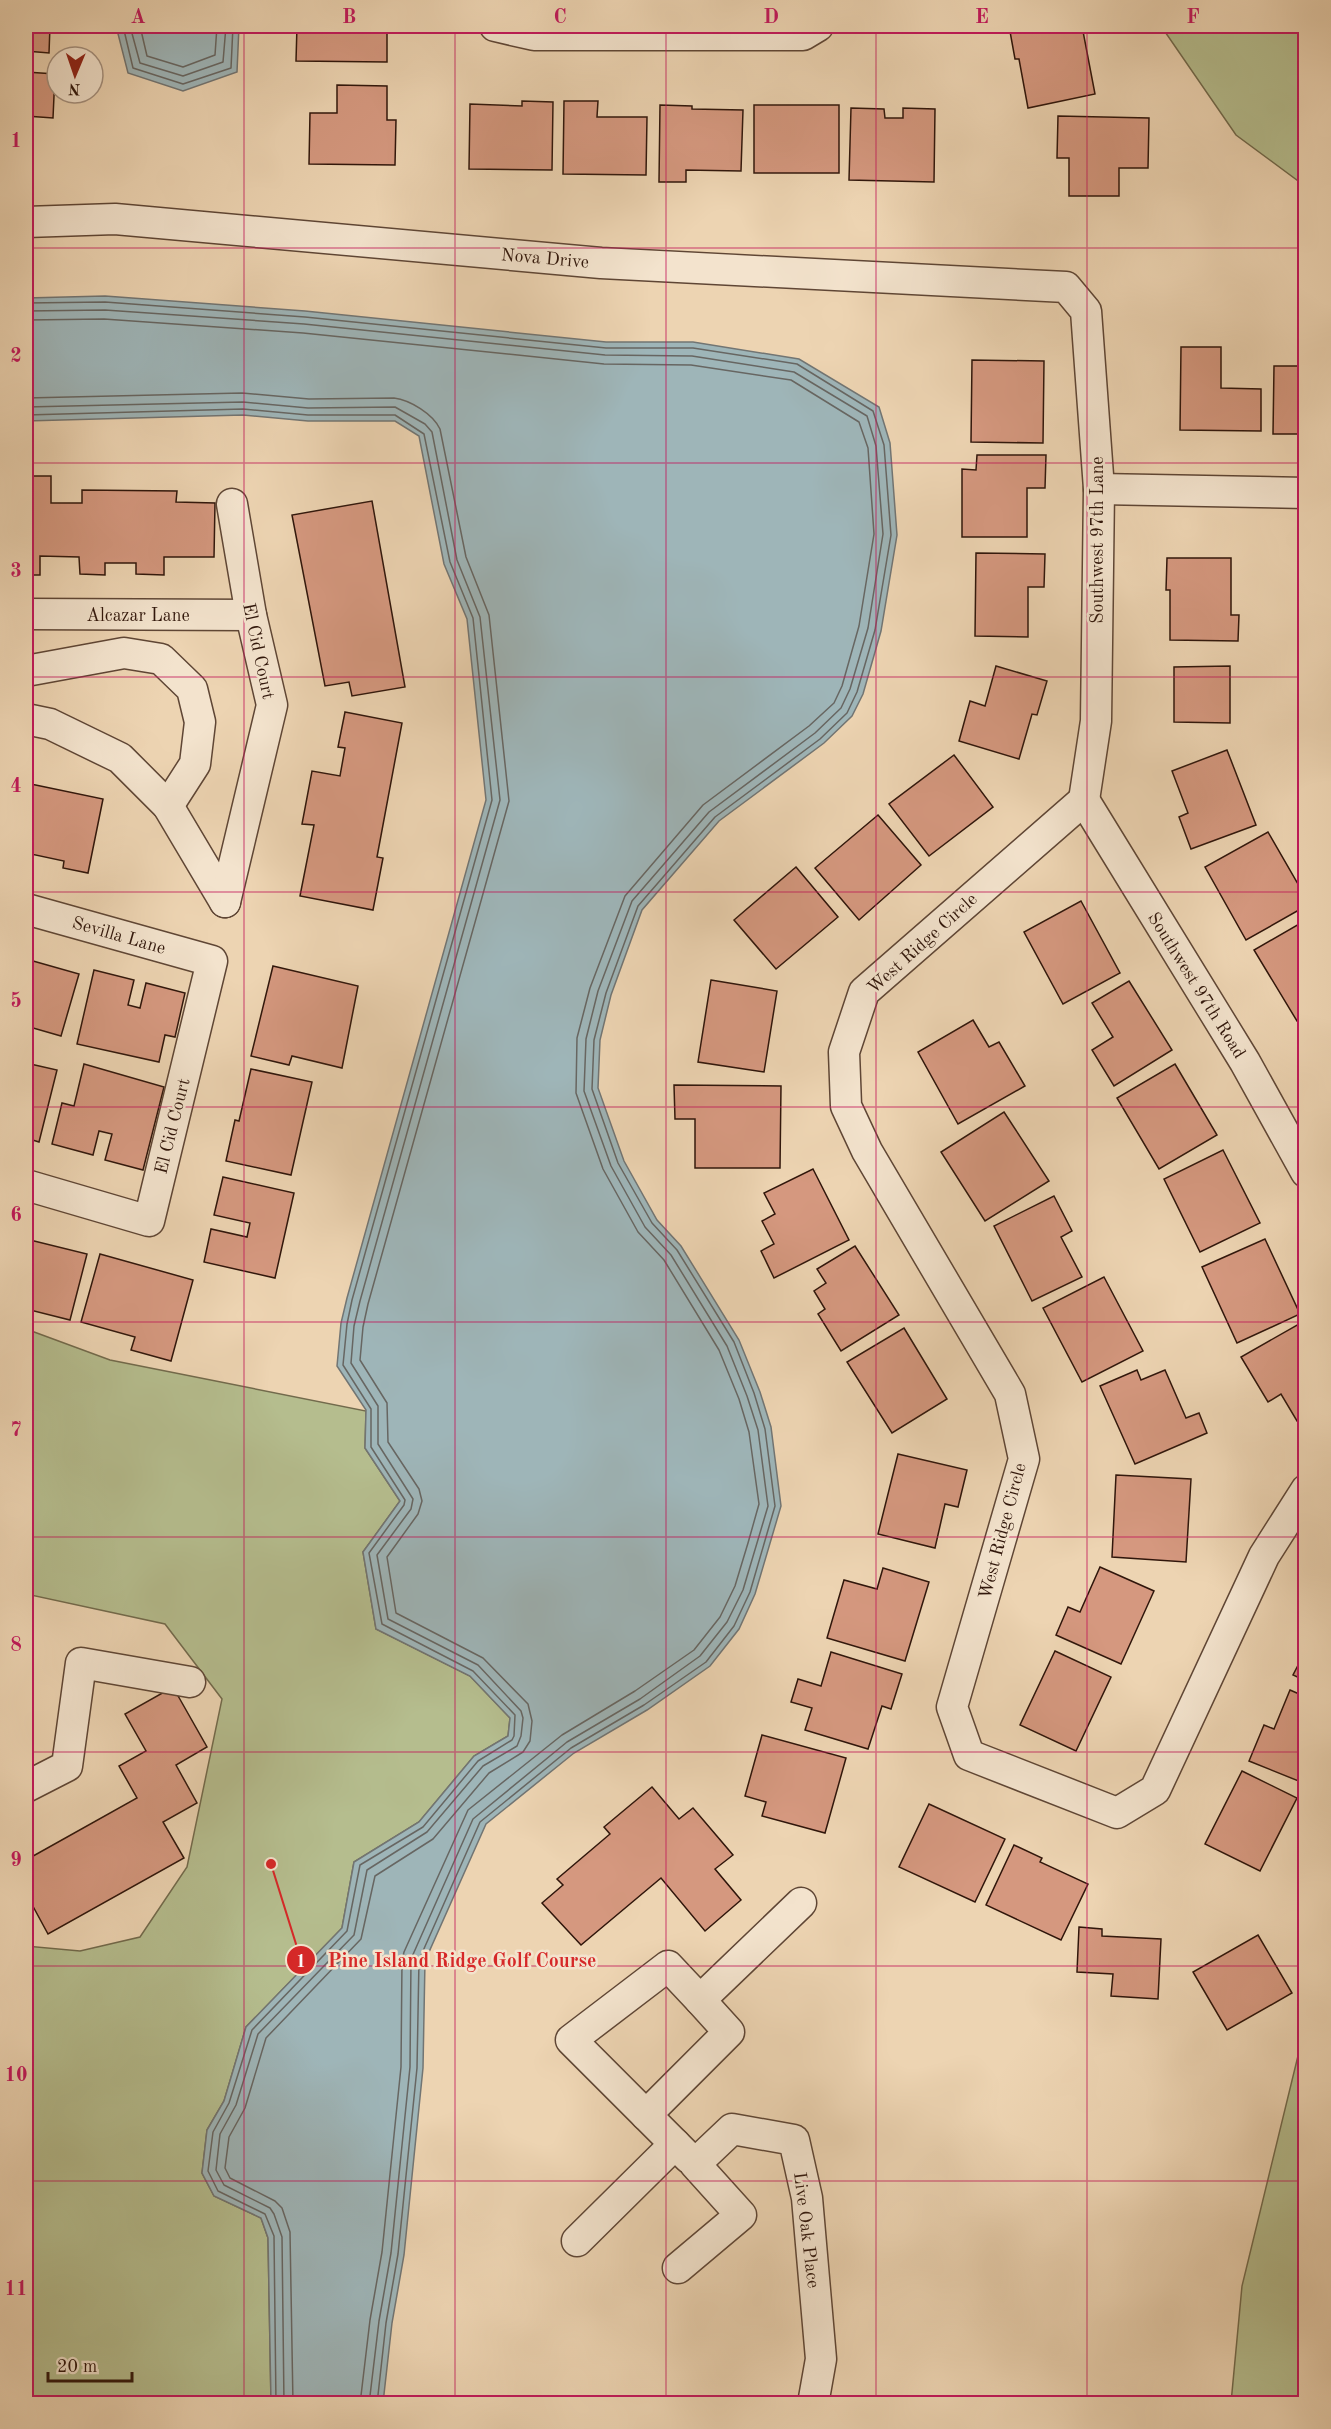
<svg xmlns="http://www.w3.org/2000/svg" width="1331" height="2429" viewBox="0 0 1331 2429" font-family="'Old Standard TT',serif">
<rect width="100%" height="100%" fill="#edd4b2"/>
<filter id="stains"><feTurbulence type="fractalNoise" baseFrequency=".00333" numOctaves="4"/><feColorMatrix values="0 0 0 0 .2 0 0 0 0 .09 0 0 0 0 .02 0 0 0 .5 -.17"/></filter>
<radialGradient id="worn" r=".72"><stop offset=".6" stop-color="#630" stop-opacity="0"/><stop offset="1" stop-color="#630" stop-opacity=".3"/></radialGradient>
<g fill="#b5bd8e" stroke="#726a4c" stroke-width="1.5">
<polygon points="1161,26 1305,26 1305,186 1236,135"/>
<polygon points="26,1329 110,1360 366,1411 365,1448 400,1501 363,1552 376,1629 470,1676 510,1718 508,1736 474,1756 419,1822 354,1862 342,1928 246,2027 224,2101 207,2130 202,2173 214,2196 261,2218 268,2238 271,2403 26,2403 26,1946 80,1951 140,1937 187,1867 222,1699 165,1624 26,1594"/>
<polygon points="1305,2027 1305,2403 1231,2403 1242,2286"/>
</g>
<g fill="#9eb5b8" stroke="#727573" stroke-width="1.5">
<polygon points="116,26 239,26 237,72 183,91 128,73"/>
<polygon points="105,296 305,311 606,342 693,342 799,359 879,407 890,443 897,535 881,631 863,694 852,716 824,743 719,821 642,910 611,995 600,1040 598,1088 624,1161 657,1220 681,1246 739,1340 760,1392 771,1427 781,1506 755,1594 739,1629 710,1666 647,1710 574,1753 486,1824 425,1961 423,2068 404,2255 392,2323 383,2403 271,2403 268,2238 261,2218 214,2196 202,2173 207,2130 224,2101 246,2027 342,1928 354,1862 419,1822 474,1756 508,1736 510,1718 470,1676 376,1629 363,1552 400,1501 365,1448 366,1410 337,1366 341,1323 347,1298 486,800 467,619 444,564 419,436 395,421 308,421 243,415 26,421 26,298"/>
</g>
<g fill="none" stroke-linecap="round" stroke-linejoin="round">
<g stroke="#676662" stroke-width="1.5">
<polyline points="123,26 133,68 183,84 231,68 233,26"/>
<polyline points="130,26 140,63 183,76 223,62 226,26"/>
<polyline points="140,26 147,56 183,67 215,55 217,26"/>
<polyline points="26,303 105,302 305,317 606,348 693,348 797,364 873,411 884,445 891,535 875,630 857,692 847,713 820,739 715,817 638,906 606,993 594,1040 592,1089 618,1163 652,1223 677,1250 734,1342 754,1393 765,1429 775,1506 750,1592 734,1626 706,1662 644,1705 571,1748 480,1822 419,1960 417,2068 398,2254 386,2323 377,2404"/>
<polyline points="26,311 105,310 304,324 605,355 692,356 794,372 867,416 876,446 883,534 868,628 850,689 841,708 815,733 709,812 632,901 598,991 586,1039 584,1091 611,1166 645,1227 671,1255 727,1346 747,1396 758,1430 768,1506 743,1590 727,1622 700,1656 640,1699 567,1742 473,1819 411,1959 410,2067 391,2253 379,2321 369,2404"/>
<polyline points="26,320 104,319 303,333 604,364 691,365 791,380 859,422 868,448 874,534 859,626 842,686 834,703 809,726 703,805 625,896 590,988 577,1038 576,1093 603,1169 638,1232 664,1260 719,1350 739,1399 749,1432 759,1504 748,1543 735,1586 720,1617 694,1650 635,1691 562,1735 468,1810 404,1952 402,1961 401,2067 382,2252 370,2320 360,2404"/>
<path d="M26,398L242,393L309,399L394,398C410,400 433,414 440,429L466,557L489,615L509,801L368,1304L363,1327L360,1360L387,1403L388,1442L419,1489L422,1501L418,1514L387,1557L396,1613L483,1658L528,1704L532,1721L530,1741L523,1752L489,1773L433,1839L375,1876L361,1939L266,2038L245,2108L229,2137L225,2168L230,2178L275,2201L282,2208L290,2232L293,2404"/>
<polyline points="26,407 243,402 308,408 395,407 425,424 432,432 457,560 480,617 500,800 360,1301 354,1326 351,1363 378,1406 378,1444 413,1499 411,1509 377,1555 388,1619 478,1665 521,1711 523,1718 521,1736 517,1746 483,1766 427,1832 367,1870 354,1935 258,2034 236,2105 220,2134 216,2170 224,2185 270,2208 274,2214 282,2237 284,2404"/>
<polyline points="26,415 243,409 308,415 395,415 424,434 450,562 473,618 492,800 352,1300 347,1324 343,1365 371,1409 371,1447 405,1500 404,1505 369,1553 382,1624 473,1671 515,1715 514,1736 512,1740 478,1761 423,1827 360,1865 347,1931 252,2030 229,2103 213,2132 208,2171 218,2191 265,2214 274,2236 276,2404"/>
</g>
</g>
<g fill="#d5987f" stroke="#30160b" stroke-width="1.5">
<polygon points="26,26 50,26 49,53 26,51"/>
<polygon points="297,26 387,26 387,62 296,61"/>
<polygon points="1009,26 1082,26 1095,94 1028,108 1019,59 1015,59"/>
<polygon points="26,72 55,74 53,118 26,116"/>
<polygon points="337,85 387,86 387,120 396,120 395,165 309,164 310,113 337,113"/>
<polygon points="522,101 553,102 552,170 469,169 470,104 522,106"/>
<polygon points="564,101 598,101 597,117 647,117 646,175 563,174"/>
<polygon points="660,105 692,106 692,109 743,110 741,171 686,170 686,182 659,182"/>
<rect x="754" y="105" width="85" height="68"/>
<polygon points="851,108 884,109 885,118 903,118 903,108 935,109 934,182 849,180"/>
<polygon points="1058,116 1149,118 1148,168 1119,168 1119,196 1069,196 1069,158 1057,158"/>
<polygon points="1181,347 1221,347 1221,388 1261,389 1261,431 1180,430"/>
<polygon points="972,360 1044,361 1043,443 971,442"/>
<polygon points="1274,366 1306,366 1306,434 1273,434"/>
<polygon points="977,455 1046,455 1045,488 1027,488 1027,537 962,537 962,469 976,470"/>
<polygon points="26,476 51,476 51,503 82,503 82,490 177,491 176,502 215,503 214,557 164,557 164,575 136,574 136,563 105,563 105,575 80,574 79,557 40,556 40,575 26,575"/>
<polygon points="372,501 405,687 352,696 349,682 325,686 292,515"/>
<polygon points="976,553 1045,554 1044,587 1028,587 1028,637 975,636"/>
<polygon points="1167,558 1231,558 1231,615 1239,615 1238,641 1170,640 1170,590 1166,590"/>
<polygon points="996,666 1047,681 1037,715 1032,714 1019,759 959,741 970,701 985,706"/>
<polygon points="1230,666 1230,723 1174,722 1174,667"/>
<polygon points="345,712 402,723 377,857 383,858 373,910 300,896 314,825 302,824 312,771 340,776 345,748 338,747"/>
<polygon points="1227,750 1256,825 1191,849 1179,817 1188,813 1172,771"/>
<polygon points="954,755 993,807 929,856 889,804"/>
<polygon points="26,783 103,799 88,873 63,868 64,861 26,853"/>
<polygon points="878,815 921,865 859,920 815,868"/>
<polygon points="1268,832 1306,898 1306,906 1246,940 1205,867"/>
<polygon points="796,867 838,917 776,969 734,920"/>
<polygon points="1081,901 1120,973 1063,1004 1024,932"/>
<polygon points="1306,920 1306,1016 1297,1021 1254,950"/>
<polygon points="26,959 79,974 61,1036 26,1026"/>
<polygon points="273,966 358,986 342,1068 292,1056 289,1065 251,1056"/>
<polygon points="94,970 134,980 128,1005 140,1008 146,983 185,993 175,1037 165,1035 159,1062 77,1044"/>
<polygon points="711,980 777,991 764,1072 698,1062"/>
<polygon points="1129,981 1172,1050 1114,1086 1092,1050 1113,1037 1092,1003"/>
<polygon points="973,1020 989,1047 999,1042 1025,1086 958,1124 918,1052"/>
<polygon points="26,1063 57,1070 39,1142 26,1138"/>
<polygon points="84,1064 164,1087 143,1170 105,1160 112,1134 99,1131 93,1155 52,1144 62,1103 74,1106"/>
<polygon points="1175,1064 1217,1135 1159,1169 1117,1098"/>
<polygon points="251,1069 312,1082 291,1175 226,1161 235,1120 239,1121"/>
<polygon points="674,1085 781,1086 780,1168 695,1168 695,1119 675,1119"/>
<polygon points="1004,1112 1049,1181 985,1221 941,1152"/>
<polygon points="1223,1150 1260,1223 1200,1252 1164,1179"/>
<polygon points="813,1169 849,1240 774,1278 761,1251 774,1244 762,1221 775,1214 764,1193"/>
<polygon points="223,1177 294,1193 275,1278 204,1262 211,1229 247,1237 250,1223 214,1215"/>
<polygon points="1054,1196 1072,1231 1061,1237 1082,1277 1032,1301 994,1226"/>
<polygon points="26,1239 87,1254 70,1320 26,1309"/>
<polygon points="1265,1239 1300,1314 1237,1343 1202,1267"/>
<polygon points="855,1246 899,1315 841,1351 818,1314 825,1309 814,1291 826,1283 817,1269"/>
<polygon points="100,1254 193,1280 171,1361 131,1350 135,1337 81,1322"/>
<polygon points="1104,1277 1143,1351 1082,1382 1043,1308"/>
<polygon points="1306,1320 1306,1416 1297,1421 1281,1394 1268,1402 1241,1357"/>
<polygon points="904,1328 947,1399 892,1433 847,1362"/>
<polygon points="1137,1370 1141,1380 1165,1370 1186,1418 1199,1413 1207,1433 1135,1464 1100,1386"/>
<polygon points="898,1454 967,1470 958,1507 945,1504 935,1548 878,1534"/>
<polygon points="1116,1475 1191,1479 1186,1562 1112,1557"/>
<polygon points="1100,1567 1154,1591 1121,1664 1056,1635 1068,1607 1080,1612"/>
<polygon points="883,1568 929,1582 905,1661 827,1638 844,1580 877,1589"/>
<polygon points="1306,1650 1306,1681 1293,1675"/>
<polygon points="1055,1651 1111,1677 1076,1751 1020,1725"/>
<polygon points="831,1652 902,1674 891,1709 882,1706 868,1749 805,1730 812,1708 791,1702 798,1679 821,1686"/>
<polygon points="173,1687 207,1747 176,1765 197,1803 163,1822 184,1858 48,1934 29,1899 26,1901 26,1860 137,1798 119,1766 146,1751 125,1714"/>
<polygon points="1290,1690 1306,1697 1306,1784 1249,1761 1264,1725 1274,1729"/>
<polygon points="762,1735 846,1758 825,1833 762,1816 766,1802 745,1796"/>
<polygon points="1242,1771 1297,1798 1260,1871 1205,1844"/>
<polygon points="652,1787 679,1819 693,1808 733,1855 715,1869 741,1900 705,1931 661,1878 581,1945 542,1903 563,1885 557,1879 610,1834 604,1827"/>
<polygon points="929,1804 1005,1839 975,1902 899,1867"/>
<polygon points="1014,1845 1042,1858 1040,1862 1088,1884 1061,1940 986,1905"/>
<polygon points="1079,1927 1102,1929 1102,1936 1161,1939 1158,1999 1111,1996 1113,1974 1077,1972"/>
<polygon points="1258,1935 1292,1993 1227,2030 1193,1972"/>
</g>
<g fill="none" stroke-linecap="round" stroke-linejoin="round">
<defs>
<g id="minor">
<polyline points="495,26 534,35 803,35 818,26"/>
<polyline points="26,222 115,219 601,263 1066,287 1086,311 1099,489 1096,721 1084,800"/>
<polyline points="1099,489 1306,493"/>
<polyline points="26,614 251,615"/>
<polyline points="26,671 124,653 161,659 192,689 200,722 195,764 168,806"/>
<polyline points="26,719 50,724 120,758 168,806 225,902"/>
<polyline points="1084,800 864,992 844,1052 846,1106 867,1151 1010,1394 1024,1459 952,1707 969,1755 1117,1813 1155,1790 1264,1556 1306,1490"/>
<polyline points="1084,800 1245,1062 1306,1172"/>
<polyline points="225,902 272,705 251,615 232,504"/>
<polyline points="26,909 212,961 149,1221 26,1185"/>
<polyline points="26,1787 67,1766 81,1663 190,1682"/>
<polyline points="646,2115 729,2032 700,2000"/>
<polyline points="675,2144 571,2040 668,1966 700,2000 801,1903"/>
<polyline points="577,2241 675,2144 689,2158"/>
<polyline points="678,2268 741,2215 695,2164 732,2129 794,2140 807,2198 821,2359 813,2404"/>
</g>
</defs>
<use href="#minor" stroke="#5f4635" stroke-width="33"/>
<use href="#minor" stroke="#f3e3cd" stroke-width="30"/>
</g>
<path fill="none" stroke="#c2185b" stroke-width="1.5" stroke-opacity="0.55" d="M244,26V2404M455,26V2404M666,26V2404M876,26V2404M1087,26V2404M26,248H1306M26,463H1306M26,677H1306M26,892H1306M26,1107H1306M26,1322H1306M26,1537H1306M26,1752H1306M26,1966H1306M26,2181H1306"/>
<g text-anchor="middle" stroke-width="5" stroke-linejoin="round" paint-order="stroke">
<g font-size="18" fill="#30160b" stroke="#f3e3cd">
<text transform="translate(545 258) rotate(5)" y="6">Nova Drive</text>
<text transform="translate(1097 540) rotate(-90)" y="6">Southwest 97th Lane</text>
<text x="138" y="621">Alcazar Lane</text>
<text transform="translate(259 651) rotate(78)" y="6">El Cid Court</text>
<text transform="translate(119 935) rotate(16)" y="6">Sevilla Lane</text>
<text transform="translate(922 943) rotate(-42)" y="6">West Ridge Circle</text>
<text transform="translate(1197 985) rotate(58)" y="6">Southwest 97th Road</text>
<text transform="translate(172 1126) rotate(-76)" y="6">El Cid Court</text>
<text transform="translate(1002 1531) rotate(-75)" y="6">West Ridge Circle</text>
<text transform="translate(807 2230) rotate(83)" y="6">Live Oak Place</text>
</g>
</g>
<path fill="none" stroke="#d62828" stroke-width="2" d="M271 1864L301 1960"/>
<g fill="#d62828" stroke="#f3e3cd" stroke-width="2">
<circle cx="271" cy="1864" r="6"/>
<circle cx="301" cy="1960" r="15"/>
</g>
<g font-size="18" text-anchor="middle" font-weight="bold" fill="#fff">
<text x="301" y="1967">1</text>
</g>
<g font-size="20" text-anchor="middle" font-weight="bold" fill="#d62828" stroke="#f3e3cd" stroke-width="5" stroke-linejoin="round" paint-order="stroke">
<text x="462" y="1967">Pine Island Ridge Golf Course</text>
</g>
<rect width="1331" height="2429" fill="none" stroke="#edd4b2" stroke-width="66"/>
<g transform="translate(75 75) rotate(182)"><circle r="28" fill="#f3e3cd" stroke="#a5917f" stroke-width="1.5"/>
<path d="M0-4.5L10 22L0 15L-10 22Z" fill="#8f2418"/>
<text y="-9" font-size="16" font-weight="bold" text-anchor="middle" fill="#30160b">N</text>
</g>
<path d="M48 2372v9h84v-9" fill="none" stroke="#30160b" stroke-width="3"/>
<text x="57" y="2372" font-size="18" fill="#30160b" stroke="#f3e3cd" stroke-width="4.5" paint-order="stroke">20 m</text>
<rect x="33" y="33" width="1265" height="2363" fill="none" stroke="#c2185b" stroke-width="2"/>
<g font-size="20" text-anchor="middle" font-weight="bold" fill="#c2185b">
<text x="138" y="23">A</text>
<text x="349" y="23">B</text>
<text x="560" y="23">C</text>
<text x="771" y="23">D</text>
<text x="982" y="23">E</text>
<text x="1193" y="23">F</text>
<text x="16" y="147">1</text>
<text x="16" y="362">2</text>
<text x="16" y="577">3</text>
<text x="16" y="792">4</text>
<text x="16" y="1007">5</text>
<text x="16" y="1221">6</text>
<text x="16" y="1436">7</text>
<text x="16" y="1651">8</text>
<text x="16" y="1866">9</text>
<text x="16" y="2081">10</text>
<text x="16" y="2295">11</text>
</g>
<rect width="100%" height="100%" filter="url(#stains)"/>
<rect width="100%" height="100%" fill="url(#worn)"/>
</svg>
